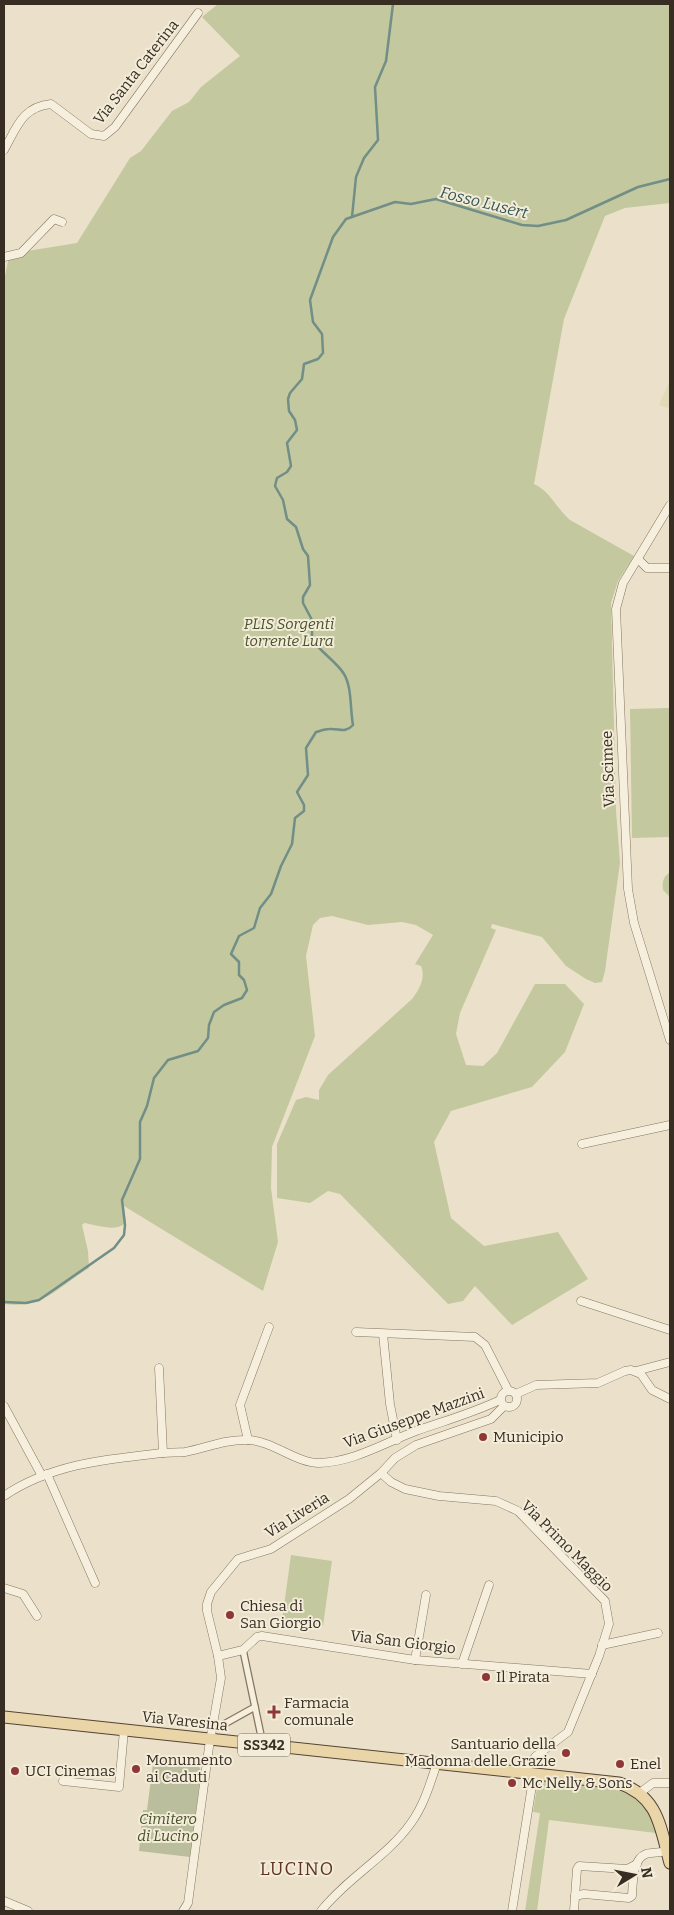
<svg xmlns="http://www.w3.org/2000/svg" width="674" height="1915" viewBox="0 0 674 1915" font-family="Bitter,serif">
<rect width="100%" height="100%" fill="#ebe1ca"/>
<polygon fill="#e0dab8" points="670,380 670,409 659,405"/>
<g fill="#c3c89f">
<path d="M218,4H670V203L625,208L605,216L564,319L534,484C549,490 557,509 570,520L634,556L618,581L611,603L616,810L620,863L605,971L602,982L595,983L586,979L566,966L542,937L492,924L491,928L496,930L460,1013L456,1034L466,1065L483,1066L497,1053L535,984H565L584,1004L565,1052L532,1087L451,1111L434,1142L451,1218L484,1246L558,1232L588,1279L512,1325L475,1286L463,1301L448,1304L340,1194L328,1191L310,1203L277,1198V1144L296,1100L306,1097L319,1100V1090L328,1075L412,999C419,990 426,978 421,966L415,964L433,935L416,925L402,922L368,925L332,916L320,918L313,925L306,956L315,1036L272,1147L271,1188L278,1242L263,1291L124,1206L126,1222C117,1233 97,1225 84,1223L82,1225L88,1251L89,1268C57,1287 45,1309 4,1304V281L9,256L23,247L27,251L77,243L130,158L141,151L172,111L189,102L201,87L240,56L202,17Z"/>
<polygon points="670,708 670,837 632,838 630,709"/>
<path d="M670,872V897L663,890C662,882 663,877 670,872Z"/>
<polygon points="291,1555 332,1561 323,1626 282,1620"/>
<path d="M545,1781C567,1784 621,1785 637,1799C647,1807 651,1822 656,1833L549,1820L537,1911H525L540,1813L533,1812L538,1782Z"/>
</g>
<polygon fill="#babe9d" points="154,1756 197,1762 201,1771 190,1857 139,1851 143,1810 147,1810"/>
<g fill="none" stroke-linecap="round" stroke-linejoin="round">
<g stroke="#718e87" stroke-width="2.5">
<polyline points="352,217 356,177 364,158 378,140 375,87 386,61 393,4"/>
<path d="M4,1302L26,1303L39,1300L114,1248L124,1235L125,1225L122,1200L140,1159V1122L147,1106L154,1078L168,1060L198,1051L208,1038L209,1025L214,1012L224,1005L242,998L247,990L244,980L239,975V962L231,954L239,936L254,928L260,908L271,894L281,866L292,844L295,818L304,811V805L297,792L308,775L306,748L316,732C320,731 325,729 329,729C339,728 345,734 353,725C350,709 352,687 344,674C337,662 319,651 312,639V620L303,603V597L310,585L308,556L303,549L296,527L287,519L283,500L275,486L277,478L287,472L291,466L287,443L297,430L295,420L289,411L288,399L290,393L302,379L304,364L318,359L323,353L322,334L313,322L310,300L333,237L346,219L395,202L411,204L436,199L522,225L538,226L566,220L638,187L670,179"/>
</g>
<defs>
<g id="pedestrian">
<polyline points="243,1650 263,1745"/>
<polyline points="219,1727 255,1707"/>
</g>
<g id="minor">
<path d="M4,150C17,127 22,107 51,104L91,134L104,136L115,127L198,13"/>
<polyline points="4,257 21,253 54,219 62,222"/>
<polyline points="670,505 623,583 616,609 628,889 634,923 670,1040"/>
<polyline points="638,559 647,568 670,568"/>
<polyline points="582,1144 670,1125"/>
<polyline points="581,1301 670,1330"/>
<polyline points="356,1332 475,1337 485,1345 508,1390"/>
<polyline points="383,1334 390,1404 397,1440"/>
<polyline points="159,1368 163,1453"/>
<polyline points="636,1371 670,1362"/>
<circle cx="509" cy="1399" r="8"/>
<polyline points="516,1394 536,1385 598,1383 625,1371 631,1370 641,1374 652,1390 670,1399"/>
<polyline points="4,1406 42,1476"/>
<polyline points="248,1440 240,1405 269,1327"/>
<polyline points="381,1473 391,1482 405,1489 439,1496 496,1501 518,1511 605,1601 609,1624 599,1656 568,1732 536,1756 524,1772"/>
<polyline points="47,1474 95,1583"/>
<path d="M4,1496C51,1464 107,1459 162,1453C170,1452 177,1453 185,1452C206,1448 226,1439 248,1440C273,1441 296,1463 319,1463C354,1462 384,1443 416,1431C444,1421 473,1413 500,1400"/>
<polyline points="4,1588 23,1594 37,1616"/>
<polyline points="602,1645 658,1633"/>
<polyline points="218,1656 243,1650 257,1637 262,1636 415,1660 592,1674"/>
<polyline points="415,1660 426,1595"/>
<polyline points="462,1664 489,1585"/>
<polyline points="63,1781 119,1787 124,1730"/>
<polyline points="641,1792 653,1783 670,1783"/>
<path d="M575,1896L584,1894L629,1898L632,1896C633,1883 632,1859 646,1854C653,1852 660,1853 667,1851"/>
<polyline points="4,1901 28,1911"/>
<polyline points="183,1911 188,1903 209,1747 221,1678 218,1656 207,1611 207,1604 211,1592 238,1559 271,1549 349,1499 381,1473 395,1458 416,1445 491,1419 504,1406"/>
<path d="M321,1911C347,1878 387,1857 411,1823C424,1805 430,1784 437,1763"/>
<polyline points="512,1911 534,1773"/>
<polyline points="574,1911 577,1869 579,1866 627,1869 637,1864"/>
</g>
<path id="primary" d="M4,1717L619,1783C659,1797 660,1827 670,1863"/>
</defs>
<use href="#pedestrian" stroke="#867560" stroke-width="8"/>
<use href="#minor" stroke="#867560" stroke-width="9"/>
<use href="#primary" stroke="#544334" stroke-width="13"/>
<use href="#pedestrian" stroke="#f6efdd" stroke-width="5.5"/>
<use href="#minor" stroke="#f6efdd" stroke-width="8"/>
<use href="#primary" stroke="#e9d5a7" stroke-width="11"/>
</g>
<g fill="#8f3736" stroke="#f3ecd9" stroke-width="2">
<circle cx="483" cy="1437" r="5"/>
<circle cx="230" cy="1615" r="5"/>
<circle cx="486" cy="1677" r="5"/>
<path d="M271.5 1704.5h5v5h5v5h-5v5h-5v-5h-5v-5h5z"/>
<circle cx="566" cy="1753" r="5"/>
<circle cx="620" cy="1764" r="5"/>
<circle cx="136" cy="1769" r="5"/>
<circle cx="15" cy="1771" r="5"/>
<circle cx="512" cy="1783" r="5"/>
</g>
<g text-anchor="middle" stroke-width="4" stroke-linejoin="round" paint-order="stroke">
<rect fill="#f3ecd9" stroke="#706659" stroke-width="1" x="238" y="1733.5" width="52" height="23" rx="4"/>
<g font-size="14" font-weight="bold" fill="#382d22">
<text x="264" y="1750">SS342</text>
</g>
<g font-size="15" fill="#382d22" stroke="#f3ecd9">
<text transform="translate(136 72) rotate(-52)" y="5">Via Santa Caterina</text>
<text transform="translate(608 769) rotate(-92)" y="5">Via Scimee</text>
<text transform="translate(414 1418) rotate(-20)" y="5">Via Giuseppe Mazzini</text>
<text transform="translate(297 1515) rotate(-32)" y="5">Via Liveria</text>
<text transform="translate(567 1546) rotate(45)" y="5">Via Primo Maggio</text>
<text transform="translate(403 1642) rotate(7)" y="5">Via San Giorgio</text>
<text transform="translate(185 1721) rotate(6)" y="5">Via Varesina</text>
</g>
<g font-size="15" font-style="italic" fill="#48522b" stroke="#f3ecd9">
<text x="289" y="629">PLIS Sorgenti<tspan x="289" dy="17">torrente Lura</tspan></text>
<text x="168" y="1824">Cimitero<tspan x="168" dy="17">di Lucino</tspan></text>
</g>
<g font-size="15" fill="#382d22" stroke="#f3ecd9" text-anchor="start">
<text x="493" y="1442">Municipio</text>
<text x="240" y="1611">Chiesa di<tspan x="240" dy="17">San Giorgio</tspan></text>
<text x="496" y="1682">Il Pirata</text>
<text x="284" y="1708">Farmacia<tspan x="284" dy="17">comunale</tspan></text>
<text x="556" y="1749" text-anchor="end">Santuario della<tspan x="556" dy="17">Madonna delle Grazie</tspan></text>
<text x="146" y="1765">Monumento<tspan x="146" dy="17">ai Caduti</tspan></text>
<text x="630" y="1769">Enel</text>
<text x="25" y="1776">UCI Cinemas</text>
<text x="522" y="1788">Mc Nelly &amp; Sons</text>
</g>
<g font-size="16" font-style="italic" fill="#335654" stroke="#f3ecd9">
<text transform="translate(484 202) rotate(14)" y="6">Fosso Lusèrt</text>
</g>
<g font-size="18" letter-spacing="1" fill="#603326" stroke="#f3ecd9">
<text x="297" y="1875">LUCINO</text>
</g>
</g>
<rect width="674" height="1915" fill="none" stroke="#382d22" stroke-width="10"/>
<g transform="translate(634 1875) rotate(80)" stroke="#f3ecd9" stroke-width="4" paint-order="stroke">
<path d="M0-4L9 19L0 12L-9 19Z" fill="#382d22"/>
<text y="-8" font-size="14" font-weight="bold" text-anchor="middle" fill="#382d22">N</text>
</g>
</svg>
